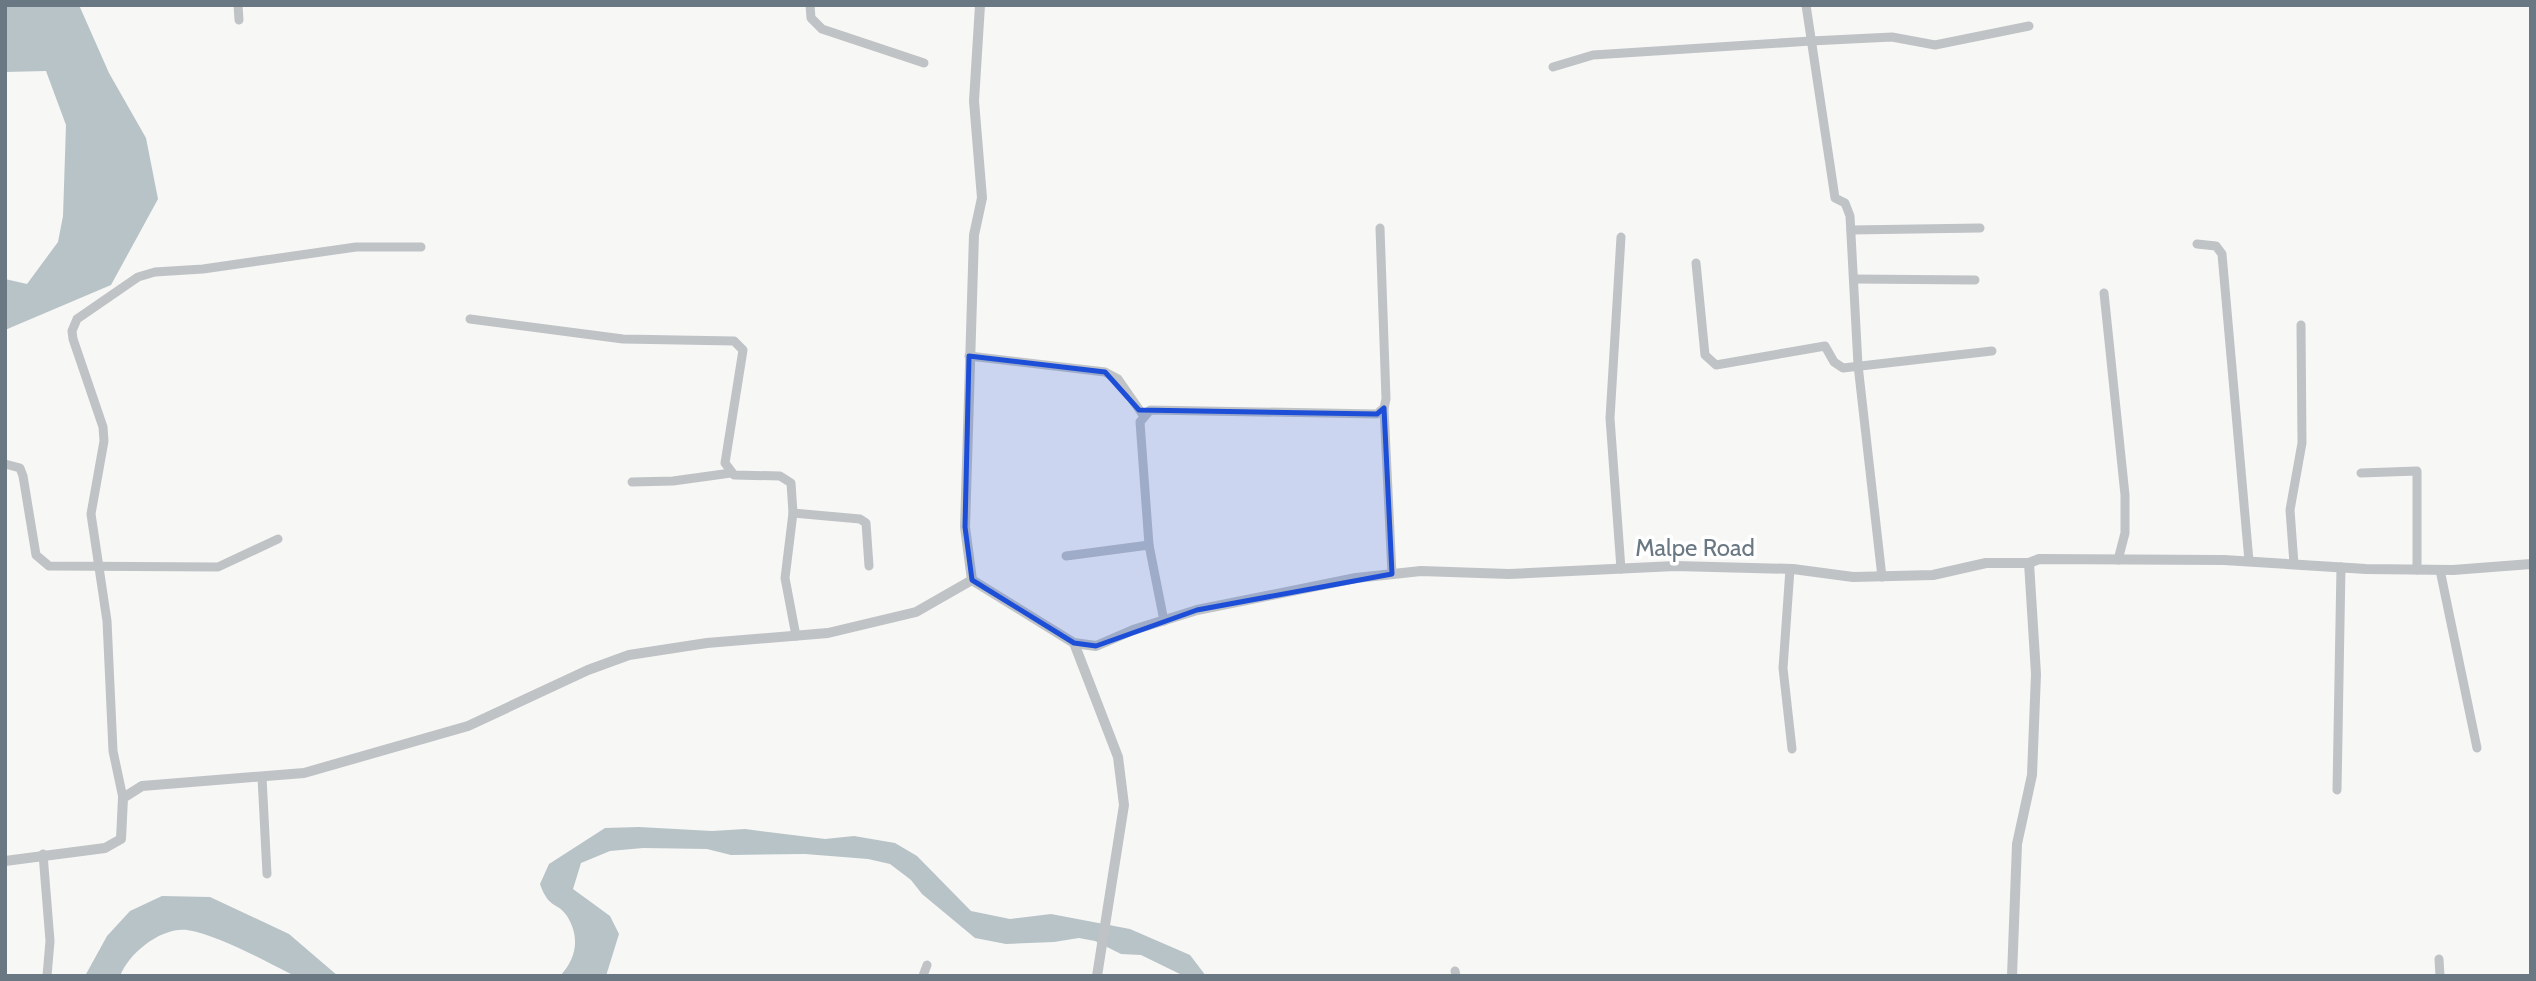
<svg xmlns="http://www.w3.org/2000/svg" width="2536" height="981" viewBox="0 0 2536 981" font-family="Cabin,sans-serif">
<rect width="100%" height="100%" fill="#f7f7f5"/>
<g fill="#b8c3c7">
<polygon points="5,5 79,5 109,73 146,138 158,199 111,285 5,330 5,279 27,284 58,242 63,216 66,125 46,71 5,72"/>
<path d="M639,827L712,831L745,829L825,839L854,836L895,843L917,856L971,911L1010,919L1051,914L1130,929L1190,955L1206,976H1184L1141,955L1121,954L1095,941L1079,938L1054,942L1006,944L975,938L922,894L911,880L890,864L868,859L805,854L731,855L707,849L643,848L610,851L581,863L573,889L610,916L619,934L606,976H560C577,958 580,937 567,916C557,901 549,910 540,884L549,864L605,828Z"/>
<path d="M162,896L210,897L289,934L338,976C326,976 302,980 291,974C263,960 218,935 187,930C161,927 129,953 120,976H85L107,936L130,911Z"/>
</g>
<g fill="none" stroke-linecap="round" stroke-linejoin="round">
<g stroke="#bfc3c6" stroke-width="9">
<polyline points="238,5 239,20"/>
<polyline points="810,5 811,18 822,29 924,63"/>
<polyline points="1806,5 1835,198 1845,203 1850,216 1858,365 1882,577"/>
<polyline points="1553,67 1593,55 1811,41 1892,37 1935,45 2029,26"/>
<polyline points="1851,230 1980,228"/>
<polyline points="1621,237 1610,418 1621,569"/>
<polyline points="2197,244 2216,246 2222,254 2249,561"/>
<polyline points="1696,263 1705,355 1716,365 1825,346 1834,362 1843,368 1992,351"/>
<polyline points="1854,279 1975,280"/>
<polyline points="2104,293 2125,495 2125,533 2118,560"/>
<polyline points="470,319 623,339 734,341 743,350 725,463 734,475 780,476 791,483 793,513 785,578 796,636"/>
<polyline points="969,356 1105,372 1118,379 1143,415"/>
<polyline points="1384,408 1392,574"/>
<polyline points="5,464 20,468 23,476 36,555 49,566 218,567 278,539"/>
<polyline points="2361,473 2417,471 2417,570"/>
<polyline points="632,482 673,481 731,473"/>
<polyline points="793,513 860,519 866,523 869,566"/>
<polyline points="1066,556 1149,545"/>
<polyline points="2294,564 2290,510 2302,443 2301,325"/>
<polyline points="1790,569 1783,668 1792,749"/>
<polyline points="2440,570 2477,748"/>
<polyline points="1164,621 1149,545 1140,422 1150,410 1377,414 1384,408 1386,399 1380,228"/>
<polyline points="262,777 267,874"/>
<polyline points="2337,790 2341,567"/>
<polyline points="123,798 113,751 107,621 91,514 104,441 103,427 73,339 72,331 77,319 138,277 155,272 203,269 356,247 421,247"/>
<polyline points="43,854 50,941 47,976"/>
<polyline points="2439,959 2440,976"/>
<polyline points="1455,971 1456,976"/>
<polyline points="923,976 927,965"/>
</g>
<g stroke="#bfc3c6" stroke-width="10">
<polyline points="2029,563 2039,559 2224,560 2366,569 2453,570 2531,564"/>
<polyline points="972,580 1074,643 1096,646 1133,630 1197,610 1356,578 1421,571 1509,574 1675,566 1793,569 1853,577 1933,575 1986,563 2029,563 2036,674 2032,775 2017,844 2012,976"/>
<polyline points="972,580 965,527 974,235 982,198 974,101 980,5"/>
<polyline points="1074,643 1118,757 1124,805 1097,976"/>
<polyline points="5,861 105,848 121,839 123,798 142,786 304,773 468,726 588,670 629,655 707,643 828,633 916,612 972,580"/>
</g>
</g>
<path fill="#1d4ed8" fill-opacity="0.2" stroke="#1d4ed8" stroke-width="5" stroke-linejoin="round" d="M969,356L1105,372L1139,410L1377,414L1384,408L1392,574L1197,610L1096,646L1074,643L972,580L965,527Z"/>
<g text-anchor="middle" stroke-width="7" stroke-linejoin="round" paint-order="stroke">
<g font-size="24" fill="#697883" stroke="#fff">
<text x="1695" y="556">Malpe Road</text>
</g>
</g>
<rect width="2536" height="981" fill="none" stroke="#697883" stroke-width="14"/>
</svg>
